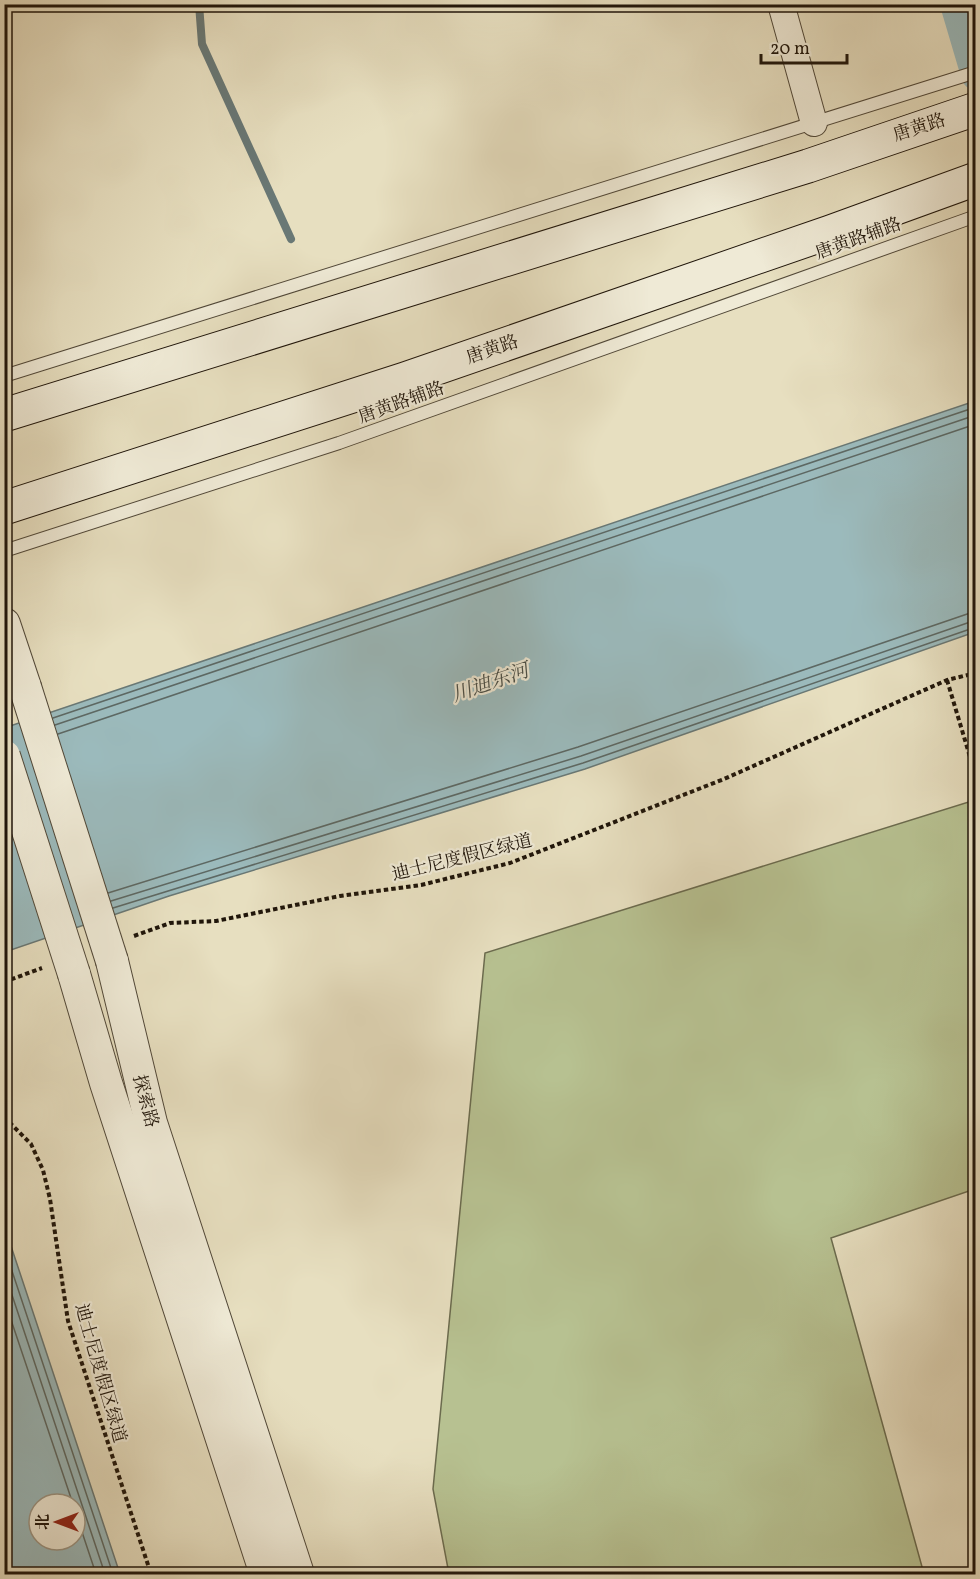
<svg xmlns="http://www.w3.org/2000/svg" width="980" height="1579" viewBox="0 0 980 1579" font-family="Vollkorn,'Noto Serif SC',serif">
<rect width="100%" height="100%" fill="#e7dfc0"/>
<filter id="stains"><feTurbulence type="fractalNoise" baseFrequency=".00333" numOctaves="4"/><feColorMatrix values="0 0 0 0 .2 0 0 0 0 .09 0 0 0 0 .02 0 0 0 .5 -.17"/></filter>
<radialGradient id="worn" r=".72"><stop offset=".6" stop-color="#630" stop-opacity="0"/><stop offset="1" stop-color="#630" stop-opacity=".3"/></radialGradient>
<polygon fill="#b7c191" stroke="#6b6b4e" stroke-width="1.5" points="975,800 975,1189 831,1238 924,1574 449,1574 433,1489 485,953"/>
<g fill="#9bbabc" stroke="#697875" stroke-width="1.5" fill-rule="evenodd">
<polygon points="975,401 975,632 585,769 169,896 5,952 4,728"/>
<path d="M5,1228L120,1574H5ZM39,1504H75V1540H39Z"/>
</g>
<g fill="none" stroke-linecap="round" stroke-linejoin="round">
<g stroke="#5d6863" stroke-width="1.5">
<polyline points="53,718 976,407"/>
<polyline points="55,725 976,415"/>
<polyline points="58,734 976,424"/>
<polyline points="108,893 578,747 976,611"/>
<polyline points="111,901 581,756 976,620"/>
<polyline points="113,908 583,763 976,627"/>
<polyline points="4,1247 113,1574"/>
<polyline points="4,1271 105,1574"/>
<polyline points="4,1299 73,1504"/>
<polyline points="75,1511 96,1574"/>
</g>
<polyline stroke="#697875" stroke-width="8" points="199,4 202,44 291,239"/>
<polyline stroke="#9bbabc" stroke-width="30" points="955,4 976,75"/>
<defs>
<g id="service">
<polyline points="4,376 976,72"/>
<polyline points="4,551 339,443 976,216"/>
</g>
<polyline id="minor" points="781,4 814,123"/>
<g id="tertiary">
<polyline points="4,624 25,687"/>
<polyline points="112,961 151,1123 298,1574"/>
<polyline points="74,974 106,1083 266,1574"/>
</g>
<g id="secondary">
<polyline points="4,415 808,166 976,109"/>
<polyline points="4,508 405,379 830,232 976,179"/>
</g>
</defs>
<use href="#service" stroke="#514838" stroke-width="14"/>
<use href="#minor" stroke="#514838" stroke-width="28"/>
<use href="#tertiary" stroke="#514838" stroke-width="34"/>
<use href="#secondary" stroke="#1f150a" stroke-width="35"/>
<g stroke="#1f150a" stroke-width="4" stroke-dasharray="4.5 3" stroke-linecap="butt">
<polyline points="947,680 976,777"/>
<polyline points="134,936 170,923 216,921 340,896 421,885 510,863 724,779 947,680 976,673"/>
<polyline points="4,982 42,968"/>
<polyline points="4,1117 31,1144 43,1170 50,1199 68,1321 151,1574"/>
</g>
<use href="#service" stroke="#efead6" stroke-width="12"/>
<use href="#minor" stroke="#efead6" stroke-width="26"/>
<use href="#tertiary" stroke="#efead6" stroke-width="32"/>
<use href="#secondary" stroke="#efead6" stroke-width="33"/>
<defs>
<g id="tertiary-bridge">
<polyline points="25,687 112,961"/>
<polyline points="4,756 74,974"/>
</g>
</defs>
<use href="#tertiary-bridge" stroke="#514838" stroke-width="34" stroke-linecap="butt"/>
<use href="#tertiary-bridge" stroke="#efead6" stroke-width="32"/>
</g>
<g text-anchor="middle" stroke-width="4.5" stroke-linejoin="round" paint-order="stroke">
<g font-size="18" fill="#1f150a" stroke="#efead6">
<text transform="translate(919 127) rotate(-18)" y="6">唐黄路</text>
<text transform="translate(858 238) rotate(-20)" y="6">唐黄路辅路</text>
<text transform="translate(492 349) rotate(-19)" y="6">唐黄路</text>
<text transform="translate(401 402) rotate(-20)" y="6">唐黄路辅路</text>
<text transform="translate(462 857) rotate(-14)" y="6">迪士尼度假区绿道</text>
<text transform="translate(146 1101) rotate(75)" y="6">探索路</text>
<text transform="translate(101 1373) rotate(74)" y="6">迪士尼度假区绿道</text>
</g>
<g font-size="20" font-style="italic" fill="#4a4f48" stroke="#efead6">
<text transform="translate(490 682) rotate(-19)" y="7">川迪东河</text>
</g>
</g>
<rect width="980" height="1579" fill="none" stroke="#e7dfc0" stroke-width="24"/>
<rect x="6" y="6" width="968" height="1567" fill="none" stroke="#1f150a" stroke-width="3"/>
<rect x="12" y="12" width="956" height="1555" fill="none" stroke="#1f150a" stroke-width="1.5"/>
<g transform="translate(57 1522) rotate(270)"><circle r="28" fill="#efead6" stroke="#9c9584" stroke-width="1.5"/>
<path d="M0-4.5L10 22L0 15L-10 22Z" fill="#8f2418"/>
<text y="-9" font-size="16" font-weight="bold" text-anchor="middle" fill="#1f150a">北</text>
</g>
<path d="M761 54v9h86v-9" fill="none" stroke="#1f150a" stroke-width="3"/>
<text x="770" y="54" font-size="18" fill="#1f150a" stroke="#efead6" stroke-width="4.5" paint-order="stroke">20 m</text>
<rect width="100%" height="100%" filter="url(#stains)"/>
<rect width="100%" height="100%" fill="url(#worn)"/>
</svg>
